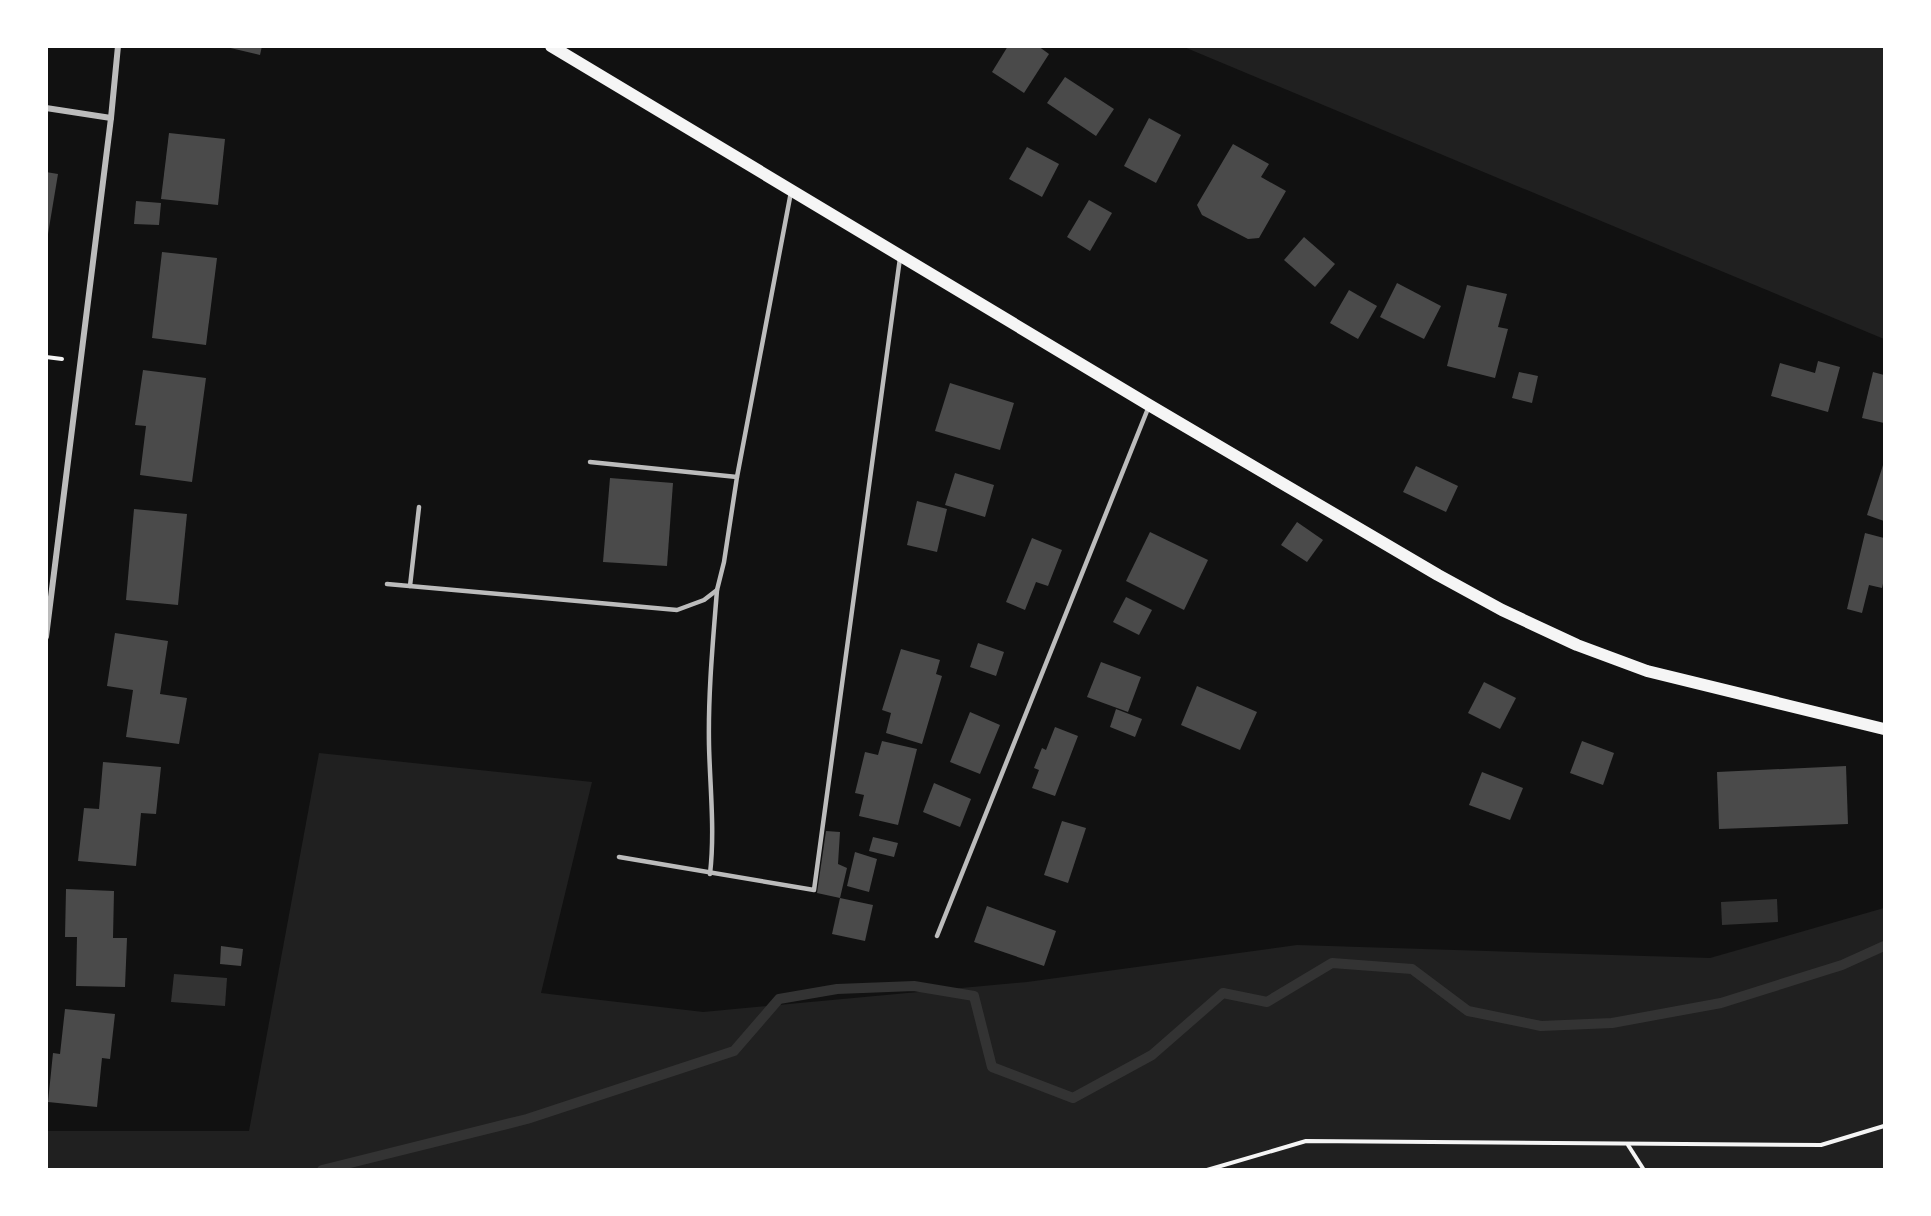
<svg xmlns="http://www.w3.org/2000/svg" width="1931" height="1216" viewBox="0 0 1931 1216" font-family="Mulish,sans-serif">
<rect width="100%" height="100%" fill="#111"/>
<g fill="#202020">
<polygon points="1184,47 1884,47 1884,339"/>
<polygon points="319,753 592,782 541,993 703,1012 1027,982 1297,945 1710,958 1884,908 1884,1169 47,1170 46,1131 249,1131"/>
</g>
<g fill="#333">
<polygon points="1777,899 1778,922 1722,925 1721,902"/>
<polygon points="174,974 227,978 225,1006 171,1002"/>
</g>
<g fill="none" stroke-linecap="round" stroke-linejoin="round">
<polyline stroke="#333" stroke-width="10" points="322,1170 527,1119 734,1051 779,999 837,989 914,986 974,996 992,1067 1073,1098 1152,1055 1223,993 1267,1002 1332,963 1412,969 1468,1011 1541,1026 1612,1023 1721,1003 1842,965 1884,946"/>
</g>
<g fill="#4a4a4a">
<polygon points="222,46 262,46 260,55"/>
<polygon points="1008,46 1038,46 1049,54 1024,93 992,72"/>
<polygon points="1065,77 1114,109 1096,136 1047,103"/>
<polygon points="1149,118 1181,135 1156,183 1124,166"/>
<polygon points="169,133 225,139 218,205 161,199"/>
<polygon points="1233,144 1269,164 1261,177 1286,191 1259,238 1248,239 1202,215 1197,205"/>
<polygon points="1027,147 1059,164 1042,197 1009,179"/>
<polygon points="46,172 58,174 48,234 46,234"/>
<polygon points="1089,200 1112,213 1090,251 1067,237"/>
<polygon points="136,201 161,203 159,225 134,224"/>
<polygon points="1304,237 1335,264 1315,287 1284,260"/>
<polygon points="162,252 217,258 206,345 152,338"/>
<polygon points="1397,283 1441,306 1424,339 1380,317"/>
<polygon points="1467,285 1507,294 1498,327 1508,329 1495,378 1447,366"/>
<polygon points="1349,290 1377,306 1358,339 1330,323"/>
<polygon points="1818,361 1840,367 1828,412 1771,396 1780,363 1815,373"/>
<polygon points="143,370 206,378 192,482 140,475 146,426 135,425"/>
<polygon points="1519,372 1538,376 1532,403 1512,398"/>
<polygon points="1873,372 1884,375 1884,423 1862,418"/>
<polygon points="950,383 1014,403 1000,450 935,431"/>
<polygon points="1884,462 1884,521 1867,515"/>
<polygon points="1416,466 1458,486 1446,512 1403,492"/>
<polygon points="955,473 994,485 985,517 945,505"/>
<polygon points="610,478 673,483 667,566 603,562"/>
<polygon points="917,501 947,509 937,552 907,545"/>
<polygon points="134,509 187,514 178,605 126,600"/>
<polygon points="1297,522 1323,540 1307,562 1281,545"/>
<polygon points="1150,532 1208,560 1184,610 1126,581"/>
<polygon points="1865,533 1884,538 1884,579 1882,588 1869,585 1862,613 1847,609"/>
<polygon points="1032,538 1062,550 1048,586 1036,582 1025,610 1006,602"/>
<polygon points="1126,597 1152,610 1139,635 1113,622"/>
<polygon points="115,633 168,641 160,694 187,698 179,744 126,737 133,690 107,686"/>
<polygon points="978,643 1004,652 996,676 970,667"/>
<polygon points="901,649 940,660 936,674 942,676 922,744 886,733 891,713 882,710"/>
<polygon points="1101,662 1141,677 1128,712 1087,697"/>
<polygon points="1484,682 1516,698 1500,729 1468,713"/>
<polygon points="1197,686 1257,712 1240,750 1181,725"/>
<polygon points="1116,709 1142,719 1135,737 1110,727"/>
<polygon points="970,712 1000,725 980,774 950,762"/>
<polygon points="1055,727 1078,736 1055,796 1032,788 1039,770 1034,768 1042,748 1046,750"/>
<polygon points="882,741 917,749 898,825 859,816 864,795 855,793 865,752 878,755"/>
<polygon points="1582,741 1614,753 1603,785 1570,773"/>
<polygon points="103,762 161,767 156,814 141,813 136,866 78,861 84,808 99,809"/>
<polygon points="1846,766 1848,824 1719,829 1717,772"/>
<polygon points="1482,772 1523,788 1510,820 1469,805"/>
<polygon points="934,783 971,799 960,827 923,812"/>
<polygon points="1062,821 1086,828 1068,883 1044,875"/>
<polygon points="826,831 840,832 838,864 847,868 840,898 817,893"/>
<polygon points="873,837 898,843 894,857 869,851"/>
<polygon points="855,852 877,859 869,892 847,886"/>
<polygon points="66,889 114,891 113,938 127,938 125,987 76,986 77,937 65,937"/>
<polygon points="840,898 873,905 865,941 832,934"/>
<polygon points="987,906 1056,931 1044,966 974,942"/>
<polygon points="221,946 243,949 241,966 220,964"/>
<polygon points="65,1009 115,1014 110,1059 102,1058 97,1107 48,1102 53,1053 60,1054"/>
</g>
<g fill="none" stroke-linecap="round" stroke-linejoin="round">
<g stroke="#f5f5f5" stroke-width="4">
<polyline points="46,357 62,359"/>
<polyline points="1628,1145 1644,1170"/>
<polyline points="1207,1170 1306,1141 1821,1145 1884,1126"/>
</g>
<g stroke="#bcbcbc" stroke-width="4.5">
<polyline points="590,462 737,477"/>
<polyline points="387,584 677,610 704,600 717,590 724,562 737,477 791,192"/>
<polyline points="410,586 419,507"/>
<polyline points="619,857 814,890 900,258"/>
<path d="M710,874C715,831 710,788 709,745C708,693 713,641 717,590"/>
<polyline points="937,936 1149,406"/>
</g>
<g stroke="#bcbcbc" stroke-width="6">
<polyline points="46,108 111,118"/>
<polyline points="46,637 111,118 118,46"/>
</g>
<polyline stroke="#f5f5f5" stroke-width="12" points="551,46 1149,405 1438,575 1502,610 1577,645 1647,671 1884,729"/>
</g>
<rect width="1931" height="1216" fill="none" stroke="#ffffff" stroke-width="96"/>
</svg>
